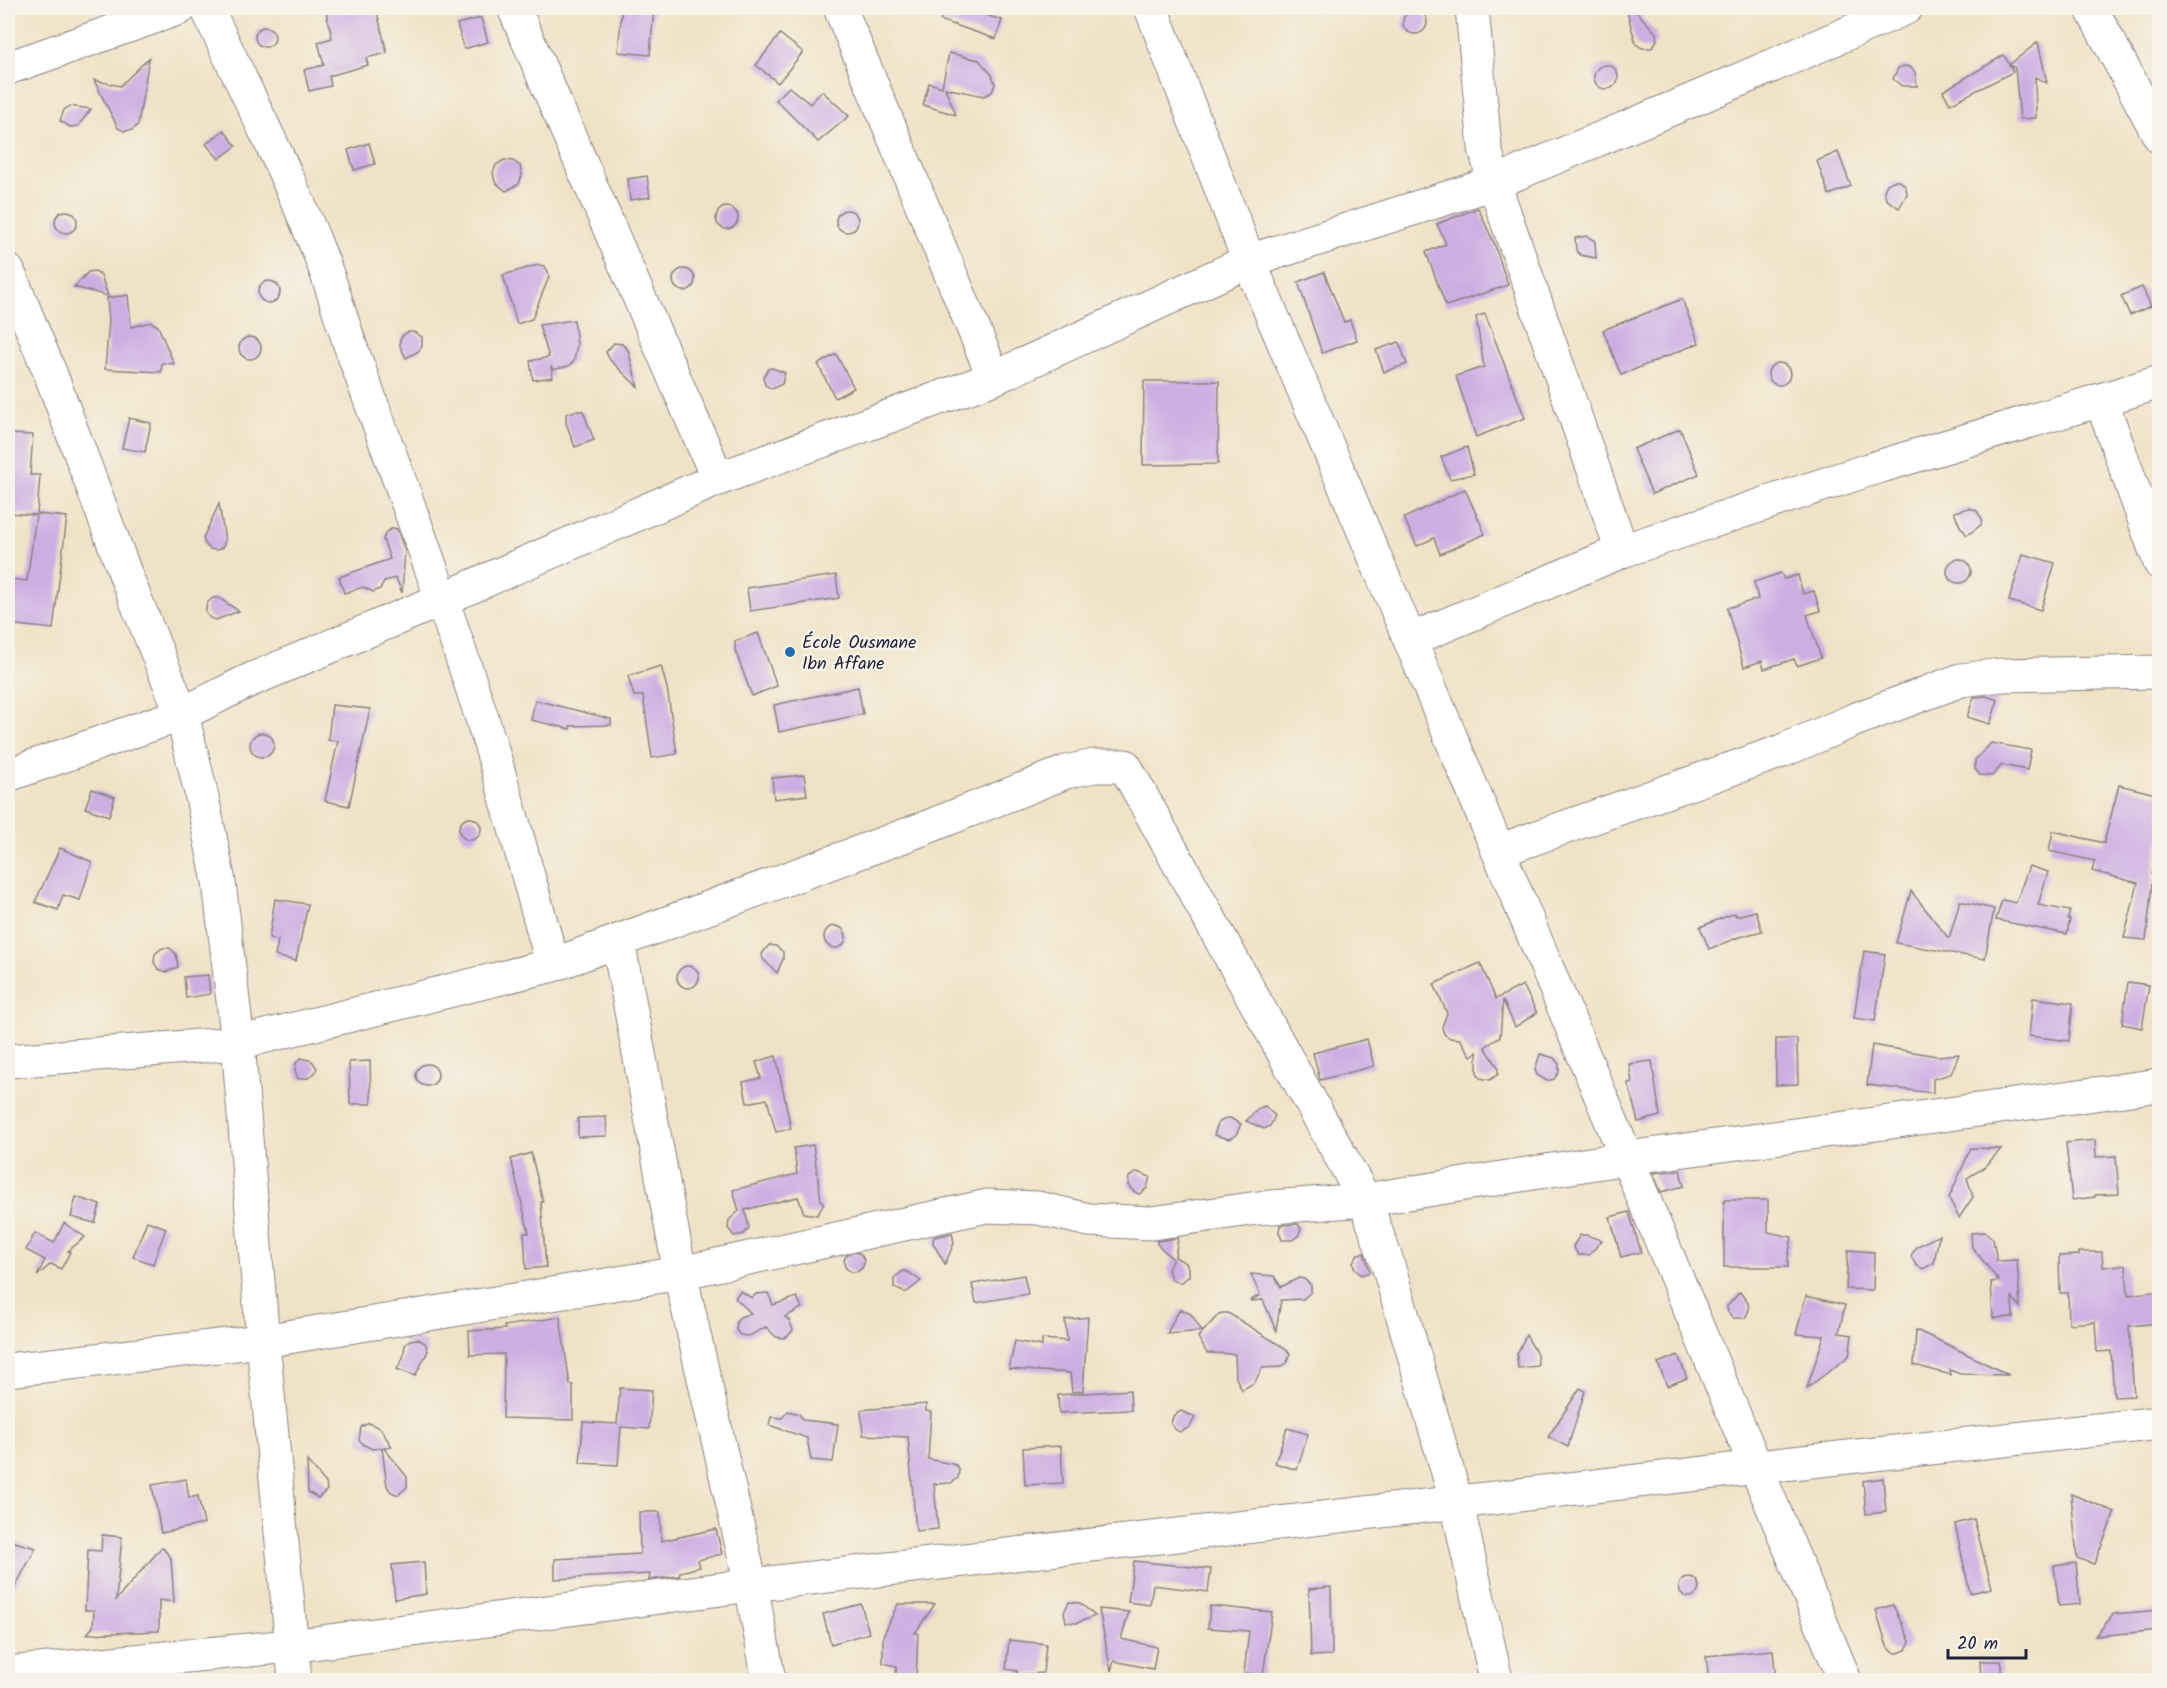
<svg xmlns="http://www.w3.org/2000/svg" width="2167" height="1688" viewBox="0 0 2167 1688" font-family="Kalam,sans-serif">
<rect width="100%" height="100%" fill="#f7f3e8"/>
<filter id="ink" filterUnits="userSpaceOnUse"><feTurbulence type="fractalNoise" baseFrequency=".0167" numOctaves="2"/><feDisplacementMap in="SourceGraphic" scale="12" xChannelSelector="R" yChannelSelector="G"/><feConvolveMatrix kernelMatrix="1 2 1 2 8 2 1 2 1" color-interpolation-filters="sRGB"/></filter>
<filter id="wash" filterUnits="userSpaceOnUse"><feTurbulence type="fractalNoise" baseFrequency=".008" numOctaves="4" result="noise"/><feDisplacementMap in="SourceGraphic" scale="24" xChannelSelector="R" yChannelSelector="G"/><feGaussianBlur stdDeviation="1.35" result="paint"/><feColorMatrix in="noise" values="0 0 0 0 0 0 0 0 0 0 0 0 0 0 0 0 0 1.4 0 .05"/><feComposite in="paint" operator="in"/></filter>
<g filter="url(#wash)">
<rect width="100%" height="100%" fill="#f0e2c6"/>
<g id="blocks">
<g fill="#cdaee3">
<polygon points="325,8 376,8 387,53 366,58 368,65 329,76 331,86 309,91 304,70 324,65 318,42 332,38"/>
<polygon points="622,8 654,8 650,55 618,52"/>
<polygon points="944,8 962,8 1002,20 996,39 940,20"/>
<polygon points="1626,8 1633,8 1656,33 1657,40 1652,48 1642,48 1636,44"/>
<circle cx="1415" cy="22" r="12"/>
<polygon points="481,18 488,42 464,49 457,24"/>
<circle cx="265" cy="37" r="10"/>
<polygon points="780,34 803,52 778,83 756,65"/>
<polygon points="2038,42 2047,83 2035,77 2036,118 2020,119 2015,68 2009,65"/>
<polygon points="949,53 979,60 992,75 995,84 992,92 984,96 945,88 956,115 923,105 929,83 942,87"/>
<polygon points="2004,55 2013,72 1950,104 1943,91"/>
<polygon points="149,58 138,125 132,130 124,131 118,128 94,80 120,86"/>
<circle cx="1606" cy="77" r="12"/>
<polygon points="1904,66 1910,67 1915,72 1917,86 1902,86 1893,79 1898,68"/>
<polygon points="789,87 810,104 822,91 849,116 818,142 776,100"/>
<polygon points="70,106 91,109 78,126 70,127 60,121 64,110"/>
<polygon points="224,130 236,146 219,159 206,144"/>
<polygon points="369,143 375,164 354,170 348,150"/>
<polygon points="1838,152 1851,186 1829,195 1817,161"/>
<polygon points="504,160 513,161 520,166 522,175 519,184 506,191 495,182 493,173 496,165"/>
<polygon points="647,176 650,197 630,200 628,179"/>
<polygon points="1893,181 1900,181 1906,187 1907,194 1899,208 1886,199 1884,191 1887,184"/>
<circle cx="727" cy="218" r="11"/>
<polygon points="1478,208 1494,243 1508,285 1446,306 1426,252 1446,244 1437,224"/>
<circle cx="847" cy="221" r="11"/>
<circle cx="66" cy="222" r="11"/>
<polygon points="1587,236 1595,241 1596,258 1580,255 1576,250 1575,238"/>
<polygon points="538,265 544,266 548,271 549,277 532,319 517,324 503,275"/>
<circle cx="684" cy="280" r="11"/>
<polygon points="95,271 101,275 108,296 74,287 88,272"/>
<polygon points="1324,272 1344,322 1350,320 1357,340 1322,353 1298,282"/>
<circle cx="269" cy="292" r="11"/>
<polygon points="2142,287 2151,306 2130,315 2121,296"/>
<polygon points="128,295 131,327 151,322 158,326 174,364 162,363 161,372 105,369 109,321 107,298"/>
<polygon points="1682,299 1699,343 1621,375 1603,330"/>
<polygon points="1485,314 1525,418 1476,437 1456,376 1484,367 1476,317"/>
<polygon points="574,320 577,345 574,361 569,366 553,370 551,366 553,377 533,380 530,361 549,357 539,325"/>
<polygon points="408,332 414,332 422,337 422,346 419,351 406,358 400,346 400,340 403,335"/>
<circle cx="250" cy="348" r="11"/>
<polygon points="1399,342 1407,364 1384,372 1376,350"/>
<polygon points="614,343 622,344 628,350 638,387 610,360 606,352"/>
<polygon points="836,354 854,388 835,398 818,364"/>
<circle cx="1779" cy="374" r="11"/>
<polygon points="772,368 785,373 782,384 772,389 765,385 763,377 768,369"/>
<polygon points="1144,381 1219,381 1218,464 1143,465"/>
<polygon points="575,411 583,411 594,440 575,447 566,423 566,414"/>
<polygon points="129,418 151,423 145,452 122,448"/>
<polygon points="1680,429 1699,474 1652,494 1633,449"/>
<polygon points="12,434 33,435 30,475 40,475 37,514 67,517 53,629 8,624 9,579 27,581 36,515 8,513"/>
<polygon points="1467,447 1474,474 1450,479 1441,457"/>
<polygon points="1465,489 1485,534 1440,554 1434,538 1417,546 1404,518"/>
<polygon points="219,504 225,540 223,547 217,550 210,549 205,544 203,538"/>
<polygon points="1969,508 1976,510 1982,519 1981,525 1967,535 1960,526 1954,512"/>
<polygon points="393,528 397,529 405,551 402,593 396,578 385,581 380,589 373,592 363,587 344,593 339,577 390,559 383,539 386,532"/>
<polygon points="2023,554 2055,563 2041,610 2009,601"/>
<circle cx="1959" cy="571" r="12"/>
<polygon points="1781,573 1784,579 1798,575 1803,594 1814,591 1820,611 1807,615 1821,658 1797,666 1794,659 1764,669 1762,661 1744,667 1727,608 1758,599 1754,582"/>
<polygon points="836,575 839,598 750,611 747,588"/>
<polygon points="213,598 219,598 239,611 216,620 210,618 206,613 206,607 208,602"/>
<polygon points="758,633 777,686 752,696 735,650 735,641"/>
<polygon points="661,666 667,688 677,754 652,758 643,696 634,696 628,676"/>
<polygon points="858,687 863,714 779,732 774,705"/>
<polygon points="1986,696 1998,700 1990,724 1967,717 1974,697"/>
<polygon points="535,700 611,719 611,725 570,726 570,729 531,720"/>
<polygon points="332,705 370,709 349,806 325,801 338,741 328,740"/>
<circle cx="262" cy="745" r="12"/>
<polygon points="1991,743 2031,750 2027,770 2002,765 1992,776 1980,775 1975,769 1975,760"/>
<polygon points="804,775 807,795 774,799 772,778"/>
<polygon points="2119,785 2160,795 2160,840 2152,874 2153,874 2146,940 2124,938 2138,883 2092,871 2095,861 2049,851 2053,831 2104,843"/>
<polygon points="92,789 115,797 109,816 85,808"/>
<circle cx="470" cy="829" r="11"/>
<polygon points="60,848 92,862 80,900 63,895 58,910 35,902"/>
<polygon points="2029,866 2048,872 2038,905 2070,911 2068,919 2070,919 2067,934 1996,920 2002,900 2016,903"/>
<polygon points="1911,891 1949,939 1960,901 1994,909 1985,959 1896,943"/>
<polygon points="275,899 308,904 296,961 275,956 278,940 269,938"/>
<polygon points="1756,911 1762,931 1739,937 1709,949 1700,927 1735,913 1736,916"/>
<circle cx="835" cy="937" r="11"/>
<polygon points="769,945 776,946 783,952 783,959 777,973 763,959 762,954"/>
<polygon points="162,948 170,948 176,954 178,967 166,972 158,969 154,962 155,954"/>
<polygon points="1864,951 1885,954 1875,1021 1854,1018"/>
<polygon points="1480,963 1496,999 1523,985 1537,1013 1515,1027 1503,1000 1500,1037 1485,1047 1498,1067 1498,1074 1490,1080 1480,1078 1477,1072 1477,1052 1471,1056 1460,1039 1450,1038 1444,1034 1442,1027 1447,1013 1434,984"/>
<circle cx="688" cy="977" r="11"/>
<polygon points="208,975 210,994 186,998 184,977"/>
<polygon points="2128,982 2149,985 2142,1028 2122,1024"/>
<polygon points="2033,998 2073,1003 2069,1041 2029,1036"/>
<polygon points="1367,1039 1374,1066 1320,1080 1313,1053"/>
<polygon points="1776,1039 1797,1039 1798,1084 1776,1085"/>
<polygon points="1872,1045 1937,1056 1959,1054 1951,1074 1933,1079 1933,1093 1867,1085"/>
<polygon points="1540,1054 1554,1058 1559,1064 1559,1072 1554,1079 1547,1081 1537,1075 1535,1070"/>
<polygon points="776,1056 791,1129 776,1132 767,1099 747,1103 743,1082 761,1078 756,1062"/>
<polygon points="301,1058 312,1061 317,1068 314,1074 308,1078 298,1079 295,1070 296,1063"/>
<polygon points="370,1061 371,1104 350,1104 349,1062"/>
<polygon points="1652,1061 1660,1116 1638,1122 1628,1083 1632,1082 1629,1064"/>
<circle cx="427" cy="1075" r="11"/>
<polygon points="1265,1106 1275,1116 1270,1126 1264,1129 1246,1121 1258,1109"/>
<polygon points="606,1117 607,1136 578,1137 578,1118"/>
<polygon points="1226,1118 1230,1118 1241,1124 1236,1135 1229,1139 1214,1135 1218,1123"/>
<polygon points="2095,1140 2096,1157 2116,1156 2119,1194 2095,1195 2095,1197 2072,1200 2066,1143"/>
<polygon points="813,1145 821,1200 824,1204 817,1215 804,1213 798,1197 760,1206 745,1210 749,1228 744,1234 734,1236 728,1228 729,1220 739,1211 733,1190 797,1174 794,1148"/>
<polygon points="1971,1148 2001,1149 1985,1167 1967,1178 1973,1197 1959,1218 1949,1198"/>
<polygon points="531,1153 543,1202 541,1202 546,1267 526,1269 524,1233 529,1233 511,1159"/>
<polygon points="1680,1170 1684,1186 1661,1192 1653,1173"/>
<polygon points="1137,1172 1150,1177 1147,1188 1139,1194 1133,1191 1128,1185 1129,1177"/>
<polygon points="76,1197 100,1205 95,1223 71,1217"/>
<polygon points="1724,1200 1768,1200 1768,1232 1792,1237 1788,1257 1788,1267 1724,1267"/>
<polygon points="1629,1212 1641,1252 1621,1257 1610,1217"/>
<polygon points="147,1221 166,1228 153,1264 133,1257"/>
<polygon points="64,1223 85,1237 68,1251 70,1252 61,1269 51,1264 37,1276 45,1260 26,1250 35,1233 54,1243"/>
<polygon points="1298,1224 1301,1229 1298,1236 1292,1240 1282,1240 1279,1232 1280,1225"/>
<polygon points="1985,1232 1993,1239 1997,1261 2017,1260 2020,1307 2012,1297 2013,1317 1993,1318 1991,1282 1999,1281 1972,1247 1971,1233"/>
<polygon points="952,1233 954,1243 945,1264 933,1243 933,1239 934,1237"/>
<polygon points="1580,1235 1586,1235 1602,1240 1589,1255 1578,1255 1573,1246"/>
<polygon points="1939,1235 1934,1263 1923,1269 1916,1265 1911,1256 1916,1247"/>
<polygon points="1178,1238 1175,1257 1186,1263 1189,1268 1189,1276 1181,1283 1171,1279 1168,1269 1173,1259 1157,1244 1157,1241"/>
<polygon points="1848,1250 1874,1252 1873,1290 1846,1289"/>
<polygon points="2079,1252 2102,1252 2103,1267 2126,1265 2128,1295 2160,1291 2160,1323 2129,1326 2134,1396 2114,1397 2111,1351 2097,1352 2095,1322 2069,1324 2068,1293 2060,1293 2059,1256 2079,1255"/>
<circle cx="854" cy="1262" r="10"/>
<polygon points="1364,1253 1370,1272 1361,1275 1355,1269 1353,1262 1358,1254"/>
<polygon points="903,1271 908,1272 921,1281 907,1292 903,1292 894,1287 894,1278"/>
<polygon points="1251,1274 1274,1276 1281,1287 1299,1278 1304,1279 1311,1285 1311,1292 1303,1299 1281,1300 1276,1330 1263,1300 1250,1301 1260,1295"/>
<polygon points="1024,1275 1028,1294 976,1303 972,1284"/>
<polygon points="740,1291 752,1298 756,1294 768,1293 773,1305 797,1297 802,1308 785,1317 789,1320 793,1330 788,1336 784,1338 776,1337 766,1327 749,1336 740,1335 736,1330 737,1320 740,1317 751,1313 735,1298"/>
<polygon points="1740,1292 1748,1303 1749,1310 1745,1318 1733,1318 1728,1312 1727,1306"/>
<polygon points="1806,1296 1845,1305 1839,1333 1852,1335 1849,1356 1807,1388 1824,1336 1796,1334"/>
<polygon points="1181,1309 1191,1314 1202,1331 1167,1334 1175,1317"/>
<polygon points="1223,1313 1228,1313 1286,1349 1290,1354 1287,1363 1281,1367 1262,1368 1255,1382 1242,1390 1236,1378 1235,1354 1207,1353 1198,1337 1219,1314"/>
<polygon points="560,1317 570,1385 573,1385 573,1420 503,1418 504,1354 470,1355 469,1331 505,1329 504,1326"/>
<polygon points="1088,1317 1083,1391 1072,1392 1070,1373 1009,1369 1015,1341 1042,1346 1042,1339 1067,1341 1065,1320"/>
<polygon points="1916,1330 1940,1341 2009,1375 1960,1374 1950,1370 1951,1375 1914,1365"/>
<polygon points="1526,1335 1537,1354 1538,1366 1518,1368 1517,1354"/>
<polygon points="418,1339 425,1343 428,1351 415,1376 397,1369 403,1358 405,1345 410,1340"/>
<polygon points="1678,1355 1687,1378 1667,1386 1658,1363"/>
<polygon points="620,1388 652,1390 649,1429 621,1427 618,1465 580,1463 583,1422 617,1424"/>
<polygon points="1580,1388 1585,1391 1568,1447 1548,1437"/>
<polygon points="1130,1390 1131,1410 1059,1413 1058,1395"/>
<polygon points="926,1404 926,1411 931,1412 928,1459 956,1465 959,1470 958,1478 951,1483 934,1484 938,1529 916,1531 908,1437 863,1435 861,1410"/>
<polygon points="788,1411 799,1414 803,1420 838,1424 833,1462 811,1460 807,1438 769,1425 771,1417 782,1418"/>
<polygon points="1181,1411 1195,1417 1190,1427 1180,1432 1176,1430 1171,1424 1173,1416"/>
<polygon points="369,1423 380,1428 392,1447 384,1448 407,1477 407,1487 398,1495 391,1492 387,1486 382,1448 372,1449 364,1445 359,1440 361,1427"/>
<polygon points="1287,1428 1308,1434 1297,1470 1275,1463"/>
<polygon points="1061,1446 1063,1483 1025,1485 1023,1448"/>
<polygon points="307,1461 326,1483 327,1490 318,1498 308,1492"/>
<polygon points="1883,1478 1886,1512 1866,1514 1863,1481"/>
<polygon points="186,1479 189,1498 198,1496 204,1524 161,1533 152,1485"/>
<polygon points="2071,1494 2115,1512 2094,1564 2077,1558"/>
<polygon points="639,1512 660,1512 661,1541 716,1529 722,1554 698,1560 700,1567 680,1572 679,1576 649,1580 650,1574 555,1579 555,1559 640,1554"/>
<polygon points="1974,1519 1992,1588 1970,1593 1955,1524"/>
<polygon points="102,1535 122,1537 116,1600 162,1547 171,1558 174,1602 159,1600 159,1631 87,1634 93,1627 94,1610 85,1610 88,1550 101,1551"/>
<polygon points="11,1541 36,1548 8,1600 8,1555"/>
<polygon points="1134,1561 1211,1569 1208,1592 1153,1585 1150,1605 1128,1602"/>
<polygon points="424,1562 426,1594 395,1599 392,1565"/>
<polygon points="2076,1563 2080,1604 2059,1606 2054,1566"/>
<circle cx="1689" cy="1587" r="10"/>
<polygon points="1331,1587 1332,1655 1311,1656 1309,1589"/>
<polygon points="1069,1602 1080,1603 1095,1616 1077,1623 1066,1622 1064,1612"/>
<polygon points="861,1604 869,1633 831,1644 823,1614"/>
<polygon points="898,1604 935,1604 915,1633 918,1633 916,1680 895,1680 897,1666 883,1663 883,1636"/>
<polygon points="1893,1605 1910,1641 1906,1650 1898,1653 1893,1652 1887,1646 1876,1610"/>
<polygon points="1210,1606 1272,1612 1263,1675 1244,1673 1249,1631 1208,1628"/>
<polygon points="1099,1609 1129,1612 1121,1639 1157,1647 1153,1669 1114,1661 1111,1671"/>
<polygon points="2160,1610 2160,1630 2095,1636 2114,1614"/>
<polygon points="1009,1640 1046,1644 1043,1673 1017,1675 1017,1671 1006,1669"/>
<polygon points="1773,1650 1776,1680 1709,1680 1706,1656"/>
<polygon points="1980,1661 2001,1661 2001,1680 1981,1680"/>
</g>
</g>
</g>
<g filter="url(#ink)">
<use href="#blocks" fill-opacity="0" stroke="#898280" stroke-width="1.5"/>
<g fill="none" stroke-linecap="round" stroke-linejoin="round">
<defs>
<g id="minor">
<path d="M207,8C244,88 285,167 318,250C333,286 342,325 356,361C401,485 447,608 487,734C511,810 531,888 553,965"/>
<polyline points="514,8 718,479"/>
<polyline points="840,8 994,378"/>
<polyline points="1151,8 1249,261 1410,640 1845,1680"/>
<polyline points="1472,8 1485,148 1494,183 1622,551"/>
<polyline points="8,68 180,8"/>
<polyline points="8,271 51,375 128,581 182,714 202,797 219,882 238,1043 263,1341 295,1680"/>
<polyline points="2101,400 2160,563"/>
<polyline points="1410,640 1622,551 1868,470 2160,382"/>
<polyline points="8,775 182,714 248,681 443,599 718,479 994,378 1249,261 1494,183 1702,96 1906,8"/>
<polyline points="1498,851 1782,751 1854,720 1961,680 2002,675 2160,672"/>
<polyline points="618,941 680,1273 751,1585 769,1680"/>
<polyline points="8,1061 238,1043 553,965 925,828 1066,772 1094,766 1125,766 1365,1200 1388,1265 1457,1504 1496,1680"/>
<polyline points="8,1370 263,1341 680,1273 987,1206 1038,1208 1089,1220 1152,1223 1258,1208 1365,1200 1627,1158 2160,1085"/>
<polyline points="8,1673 291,1646 751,1585 1757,1467 2160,1423"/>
</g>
<polyline id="major" points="2091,8 2160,137"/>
</defs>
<use href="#minor" stroke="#898280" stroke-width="35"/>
<use href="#major" stroke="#898280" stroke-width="35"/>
<use href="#minor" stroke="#fff" stroke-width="33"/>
<use href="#major" stroke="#fff" stroke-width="33"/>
</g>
</g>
<circle fill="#1f6fb2" stroke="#f7f3e8" stroke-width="2" cx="790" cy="652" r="6"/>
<g text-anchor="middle" stroke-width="5" stroke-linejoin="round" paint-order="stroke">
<g font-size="18" fill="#22223b" stroke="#f7f3e8" text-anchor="start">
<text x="802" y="648">École Ousmane<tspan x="802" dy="21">Ibn Affane</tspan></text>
</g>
</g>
<rect width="2167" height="1688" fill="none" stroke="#f7f3e8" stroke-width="30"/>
<path d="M1948 1649v9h78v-9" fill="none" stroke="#22223b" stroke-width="3"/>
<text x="1957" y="1649" font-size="18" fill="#22223b" stroke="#f7f3e8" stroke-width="4.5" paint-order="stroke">20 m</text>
</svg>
